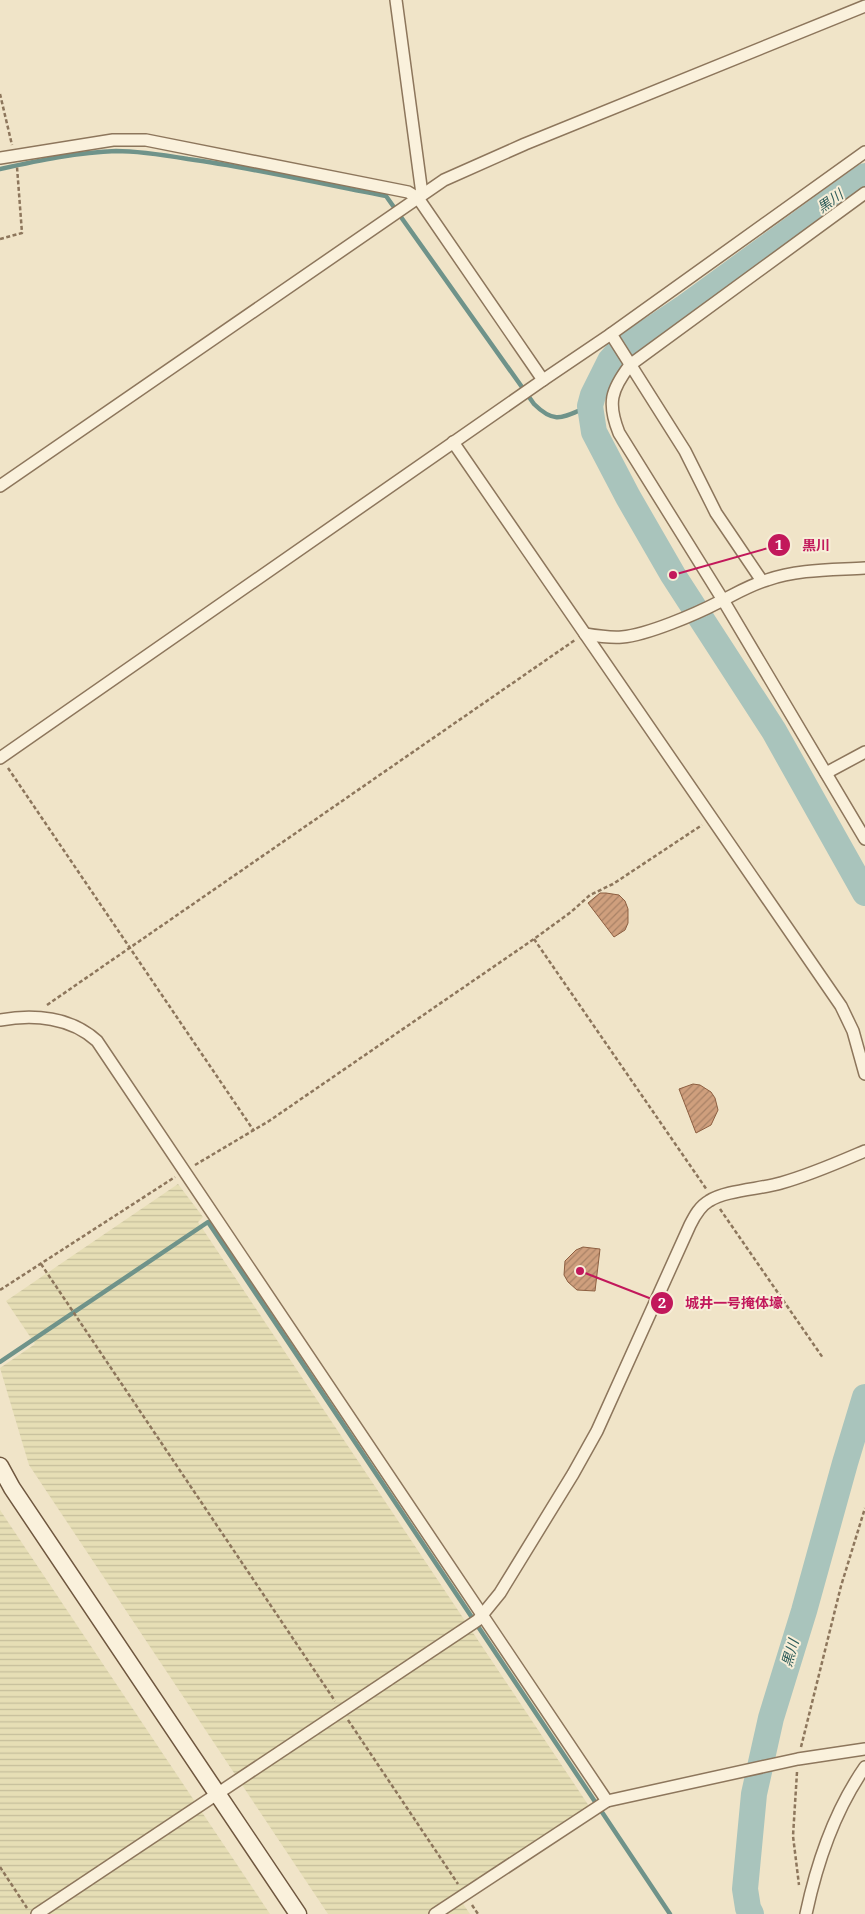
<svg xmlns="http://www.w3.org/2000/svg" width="865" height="1914" viewBox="0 0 865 1914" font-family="'Noto Serif','Noto Sans JP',serif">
<defs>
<pattern id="farmland-rules" width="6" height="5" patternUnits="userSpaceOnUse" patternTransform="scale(1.25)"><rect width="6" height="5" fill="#e6deb5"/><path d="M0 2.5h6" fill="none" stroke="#c6bf9b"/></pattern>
<pattern id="building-hatch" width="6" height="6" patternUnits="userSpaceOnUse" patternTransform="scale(1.25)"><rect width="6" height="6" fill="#cf9f7d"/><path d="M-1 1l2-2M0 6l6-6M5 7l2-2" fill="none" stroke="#a98266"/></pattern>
</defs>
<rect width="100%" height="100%" fill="#f0e4c8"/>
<g fill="url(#farmland-rules)">
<polygon points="178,1184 203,1217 198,1222 589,1806 457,1895 470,1914 328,1914 29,1465 0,1368 35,1344 6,1301"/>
<polygon points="0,1510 270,1914 0,1914"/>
</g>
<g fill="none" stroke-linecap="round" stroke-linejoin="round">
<g stroke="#6f938a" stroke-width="4.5">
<path d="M0,169C37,161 79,152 116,151C140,151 164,155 188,159C255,168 320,184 386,196L534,404C556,426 564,416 590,406"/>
<polyline points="0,1362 208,1222 670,1914"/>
</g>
<g stroke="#a9c4bc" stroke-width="26">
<polyline points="865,176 685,307 618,352 610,361 593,395 590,406 594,432 628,497 673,575 774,731 865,893"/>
<polyline points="751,1914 748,1908 745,1889 754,1794 771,1718 804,1611 845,1463 865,1397"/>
</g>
</g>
<g fill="url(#building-hatch)" stroke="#8d5f41">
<polygon points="600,893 606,893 619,895 625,901 628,909 628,923 625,930 614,937 588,903"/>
<polygon points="693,1084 700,1085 711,1092 715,1098 718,1110 711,1125 696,1133 679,1089"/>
<polygon points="583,1247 600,1249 595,1291 577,1290 568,1282 564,1275 565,1261 576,1250"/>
</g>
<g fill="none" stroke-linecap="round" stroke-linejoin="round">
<defs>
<g id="street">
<polyline points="396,0 422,194"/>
<polyline points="0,158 113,140 146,140 408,192 418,198 543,380"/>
<path d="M865,193L630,365C611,390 607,403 619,433L723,600L865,839"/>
<polyline points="611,334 685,451 716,513 762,581"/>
<polyline points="453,442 841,1006 853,1031 865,1074"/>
<polyline points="0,486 444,180 525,144 865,6"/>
<path d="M585,634C597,636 610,638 622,637C647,635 696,614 719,602C735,594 750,585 767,580C798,569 833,570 865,568"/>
<polyline points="0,758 543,380 611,334 865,152"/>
<polyline points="826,773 865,752"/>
<path d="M0,1020C34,1014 71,1017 97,1041L607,1801"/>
<path d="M37,1914L478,1620L500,1593L573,1474L597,1431L690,1225C695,1215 700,1206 709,1201C726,1190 761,1189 781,1183C810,1175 837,1163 865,1151"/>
<polyline points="435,1914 607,1801 798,1759 865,1749"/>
<path d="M806,1914C817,1862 835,1810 865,1767"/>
</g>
<polyline id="secondary" points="0,1466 12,1488 298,1914"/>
</defs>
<use href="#street" stroke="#8d765c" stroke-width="14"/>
<use href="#secondary" stroke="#6f573f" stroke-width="19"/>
<g stroke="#8d765c" stroke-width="2.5" stroke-dasharray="4 2.5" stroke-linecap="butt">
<polyline points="0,94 12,145"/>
<polyline points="0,239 22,233 17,167"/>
<polyline points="8,768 254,1131"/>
<polyline points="534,939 707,1190"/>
<polyline points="47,1005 575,640"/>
<polyline points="195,1165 269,1121 534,939 571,912 590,895 613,884 702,825"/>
<polyline points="720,1209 823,1358"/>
<polyline points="41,1264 335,1701"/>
<polyline points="0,1290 175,1177"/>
<polyline points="348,1720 458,1884"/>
<polyline points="801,1747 841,1586 865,1508"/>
<polyline points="797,1772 793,1836 799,1885"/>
<polyline points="0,1867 27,1908"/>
<polyline points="472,1905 478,1914"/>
</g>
<use href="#street" stroke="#faf1dc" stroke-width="11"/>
<use href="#secondary" stroke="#faf1dc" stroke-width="16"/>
</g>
<g text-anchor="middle" stroke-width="4" stroke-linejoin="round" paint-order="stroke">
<g font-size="14" font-style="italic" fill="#2f5d5a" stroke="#f7eed8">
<text transform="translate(830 201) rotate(-35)" y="5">黒川</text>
<text transform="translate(790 1653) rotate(-74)" y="5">黒川</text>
</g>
</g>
<path fill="none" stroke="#c2185b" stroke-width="2" d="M673 575L779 545M580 1271L662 1303"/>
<g fill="#c2185b" stroke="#f7eed8" stroke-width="2">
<circle cx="673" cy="575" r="5"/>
<circle cx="580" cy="1271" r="5"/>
<circle cx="779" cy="545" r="12"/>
<circle cx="662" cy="1303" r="12"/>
</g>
<g font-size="15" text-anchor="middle" font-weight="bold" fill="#fff">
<text x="779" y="550">1</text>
<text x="662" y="1308">2</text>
</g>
<g font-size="14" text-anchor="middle" font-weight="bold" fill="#c2185b" stroke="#f7eed8" stroke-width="4" stroke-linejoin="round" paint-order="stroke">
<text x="816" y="550">黒川</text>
<text x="734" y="1308">城井一号掩体壕</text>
</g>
</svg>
